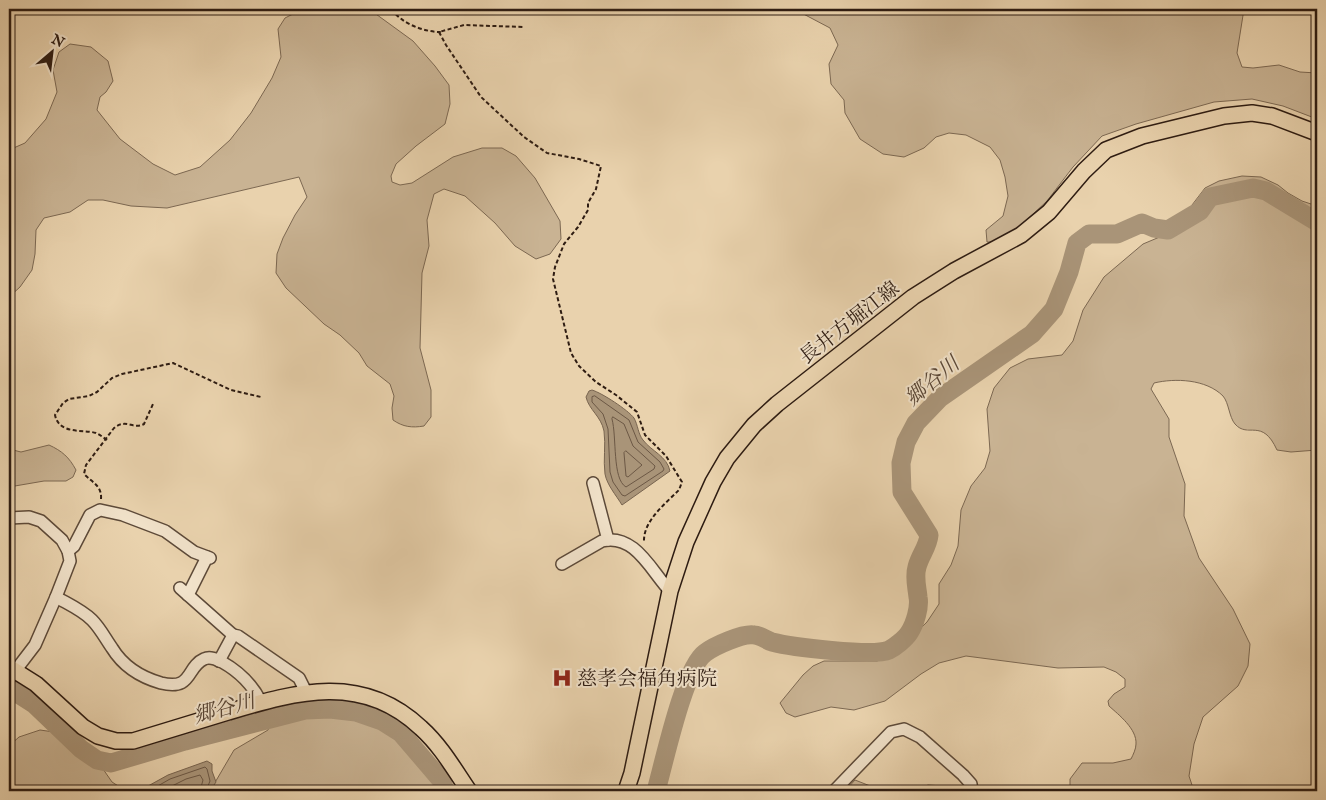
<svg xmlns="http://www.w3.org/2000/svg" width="1326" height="800" viewBox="0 0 1326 800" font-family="'IM FELL English','Noto Serif JP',serif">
<rect width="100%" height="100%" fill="#e9d2ad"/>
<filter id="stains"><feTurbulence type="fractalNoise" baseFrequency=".004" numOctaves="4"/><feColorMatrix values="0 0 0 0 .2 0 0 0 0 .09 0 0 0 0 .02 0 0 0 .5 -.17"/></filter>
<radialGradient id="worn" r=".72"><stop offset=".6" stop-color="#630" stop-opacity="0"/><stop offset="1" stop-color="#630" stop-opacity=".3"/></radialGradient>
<g fill="#c9b393" stroke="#7c6852">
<path d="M298,9H369L413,41L435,66L449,85L450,104L445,124L416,146L396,164L391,176L392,182L400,185L412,183L453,157L482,148H502L516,156L535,178L560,221L561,239L550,254L536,259L515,246L495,223L465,196L444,189L434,194L427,220L429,246L422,273L420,348L431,390V417L424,426C412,428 403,427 393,420L392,408L394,396L390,384L367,366L359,353L340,335L324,324L286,288L276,273L277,254L283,238L295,215L307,197L299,177L167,208L131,206L103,200H88L70,212L44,218L36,230L35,254L32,270L20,287L9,297V150L25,143L46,119L57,92L53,70L59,52L70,44L91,47L108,61L113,81L106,92L100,97L97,110L120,139L153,164L175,175L200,167L230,140L251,113L272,78L281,57L278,29L285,18L297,12Z"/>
<polygon points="794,9 1244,9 1237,53 1242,67 1253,68 1279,65 1300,72 1317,73 1317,119 1283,106 1252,99 1214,102 1136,124 1102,136 1073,167 1047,201 1019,227 998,242 987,242 986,230 1003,216 1008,196 1005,177 1000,160 990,147 966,135 949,133 936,137 924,148 904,157 883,154 860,139 845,113 844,100 831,84 829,64 838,45 830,28"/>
<path d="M1242,176L1261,177L1278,185L1288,193L1302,201L1317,206V450L1291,452L1277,450C1262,417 1248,439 1235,424C1229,417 1229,403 1223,396C1206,379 1175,378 1154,383L1151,389L1169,419V437L1185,484L1184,516L1199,558L1233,609L1250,644L1248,666L1238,686L1203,717L1194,744L1189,776L1194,791H1070V779L1082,763H1113L1131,759C1133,755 1136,749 1136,744C1137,729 1119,715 1109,706L1108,701L1114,694L1125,687V679L1116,672L1104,667L1058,668L966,656L939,663L921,674L885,701L854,710L831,707L795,717L786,713L780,703L803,675L813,666L824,661H877L892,656L927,622L939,604V584L951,565L958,546L961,510L971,486L985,468L990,451L987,409L994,388L1010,368L1028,359L1062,355L1073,341L1083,310L1104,277L1143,244L1162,236L1192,205L1205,188L1219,181Z"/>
<path d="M49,445C62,451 69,457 76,470L73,477L66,481H44L9,487V449L21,452Z"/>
<path d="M324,706C334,707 345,707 355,709C397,720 433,752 451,791H210L234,750L268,730L272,715L285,711Z"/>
<polygon points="40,730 54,732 80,756 103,769 112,782 126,791 46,791 36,789 35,791 9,791 9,746 19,737"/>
<polygon points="855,780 883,791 845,791"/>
<polygon points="928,785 943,786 955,789 955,791 912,791"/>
</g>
<g fill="#a99478" stroke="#78644f">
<path d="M592,390C602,393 628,410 634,418C638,425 638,434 643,440C651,451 667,456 670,471L622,505C616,495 607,485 605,474C603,460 606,445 604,431C601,416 589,410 586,397L589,391Z"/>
<polygon points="207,761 212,764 212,771 216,782 210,791 139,791 168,775"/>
</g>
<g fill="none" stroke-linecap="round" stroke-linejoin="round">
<g stroke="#6c5845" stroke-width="1">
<polygon points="595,396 629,420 638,442 660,462 664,469 663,471 625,496 622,495 613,482 610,472 608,429 603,414 592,402 592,397"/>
<path d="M613,417L624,424L633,446L655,466L654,469L626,487C612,479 617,437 612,419Z"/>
<polygon points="626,451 642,465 628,477 626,476 624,453"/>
<polyline points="149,791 170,779 205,767 207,769 210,781 206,791"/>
<polyline points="162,791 186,779 200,775 203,780 200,791"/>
</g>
<g stroke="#a99478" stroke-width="19">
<polyline points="9,688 34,704 81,749 97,760 111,763 185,741 305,710 330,709 356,712 382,721 401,733 442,781 445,791"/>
<path d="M656,791C664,763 684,668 705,653C714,646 743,633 754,635C760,635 766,640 772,642C791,647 873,657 889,650C895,647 905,639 909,633C915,624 920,607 918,597C917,587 914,577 917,567C920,555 928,547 929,535L902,492L901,463L906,442L916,423L940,398L1032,334L1054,309L1069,272L1077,243L1089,234H1117L1142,223L1154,228L1168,230L1200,211L1210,197L1253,188L1266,191L1317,222"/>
</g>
<defs>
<g id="minor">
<polyline points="593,483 608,540"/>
<polyline points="9,518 29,517 41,521 62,540 68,551 70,561 56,597 35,645 9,679"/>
<polyline points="68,551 74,546 90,515 100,510 123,515 165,531 194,552 210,558"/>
<path d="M562,564L602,541C635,533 651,571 670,591"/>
<polyline points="180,588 233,635 219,661"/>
<polyline points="188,595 207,557"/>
<path d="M56,597C68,604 82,610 92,620C100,628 105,638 112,648C123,666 140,677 161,683C193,691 186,667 204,659C210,656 216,659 222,662C240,672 252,684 261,702"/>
<polyline points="233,635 238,636 299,678 306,692"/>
<polyline points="834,791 891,732 904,729 920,737 963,775 971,784 972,791"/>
</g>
<g id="major">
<path d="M9,667L36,684L83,727L98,736L116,741H133C165,731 196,722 228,712C296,692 362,672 421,728C441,746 454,769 469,791"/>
<polyline points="626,791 632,773 670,591 686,542 713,482 727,458 754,425 777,404 913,297 954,271 1021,235 1049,212 1084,171 1106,150 1142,136 1224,116 1252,113 1272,116 1317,133"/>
</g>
</defs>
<use href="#minor" stroke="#5d4a39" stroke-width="14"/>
<use href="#major" stroke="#2e1c12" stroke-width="18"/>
<g stroke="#2e1c12" stroke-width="2" stroke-dasharray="4 2.5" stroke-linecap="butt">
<path d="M392,9C400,23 424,32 440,32H439L464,25L523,27"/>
<path d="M439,32L446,45L481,97L524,137L547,153L579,159L601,166L596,189L588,203V210L578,227L564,244L555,267L553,279L571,353L579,366L596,382L616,395L637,412L645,435L666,456L682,482L679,490C665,504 643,521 644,542"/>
<path d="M107,440C103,437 100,435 96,433C83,429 59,435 55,415L63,403L69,399L89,396L97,392L112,378L122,374L173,363L231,390L261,397"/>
<path d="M101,499C102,486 93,483 84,474L86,465L114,428C126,418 133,430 144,424L153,404"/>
</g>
<use href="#minor" stroke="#f1e2ca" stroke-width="11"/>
<use href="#major" stroke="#e9d2ad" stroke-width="15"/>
</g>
<defs>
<symbol id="hospital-bare" viewBox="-9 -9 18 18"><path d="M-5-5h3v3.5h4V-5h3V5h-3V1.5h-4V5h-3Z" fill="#8f2418" stroke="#f1e2ca" stroke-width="2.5" paint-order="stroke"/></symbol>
</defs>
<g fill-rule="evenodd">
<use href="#hospital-bare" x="548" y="664" width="28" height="28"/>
</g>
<g text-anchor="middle" stroke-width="4" stroke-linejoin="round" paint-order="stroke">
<g font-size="20" fill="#2e1c12" stroke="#f1e2ca">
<text transform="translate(849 322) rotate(-38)" y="7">長井方堀江線</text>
</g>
<g font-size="20" fill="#2e1c12" stroke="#f1e2ca" text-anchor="start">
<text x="577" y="685">慈孝会福角病院</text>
</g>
<g font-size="21" font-style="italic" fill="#594636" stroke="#f1e2ca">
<text transform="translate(932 381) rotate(-40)" y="7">郷谷川</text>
<text transform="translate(224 708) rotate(-15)" y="7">郷谷川</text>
</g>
</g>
<rect width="1326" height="800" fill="none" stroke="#e9d2ad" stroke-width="30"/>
<rect x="10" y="10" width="1306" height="780" fill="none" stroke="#2e1c12" stroke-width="2.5"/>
<rect x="15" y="15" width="1296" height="770" fill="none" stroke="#2e1c12"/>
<g transform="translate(52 52) rotate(28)" stroke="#f1e2ca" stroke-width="4" paint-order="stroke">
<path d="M0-4L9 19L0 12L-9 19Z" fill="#2e1c12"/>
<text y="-8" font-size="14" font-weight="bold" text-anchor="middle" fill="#2e1c12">N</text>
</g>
<rect width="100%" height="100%" filter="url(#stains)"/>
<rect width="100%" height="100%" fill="url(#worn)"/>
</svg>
